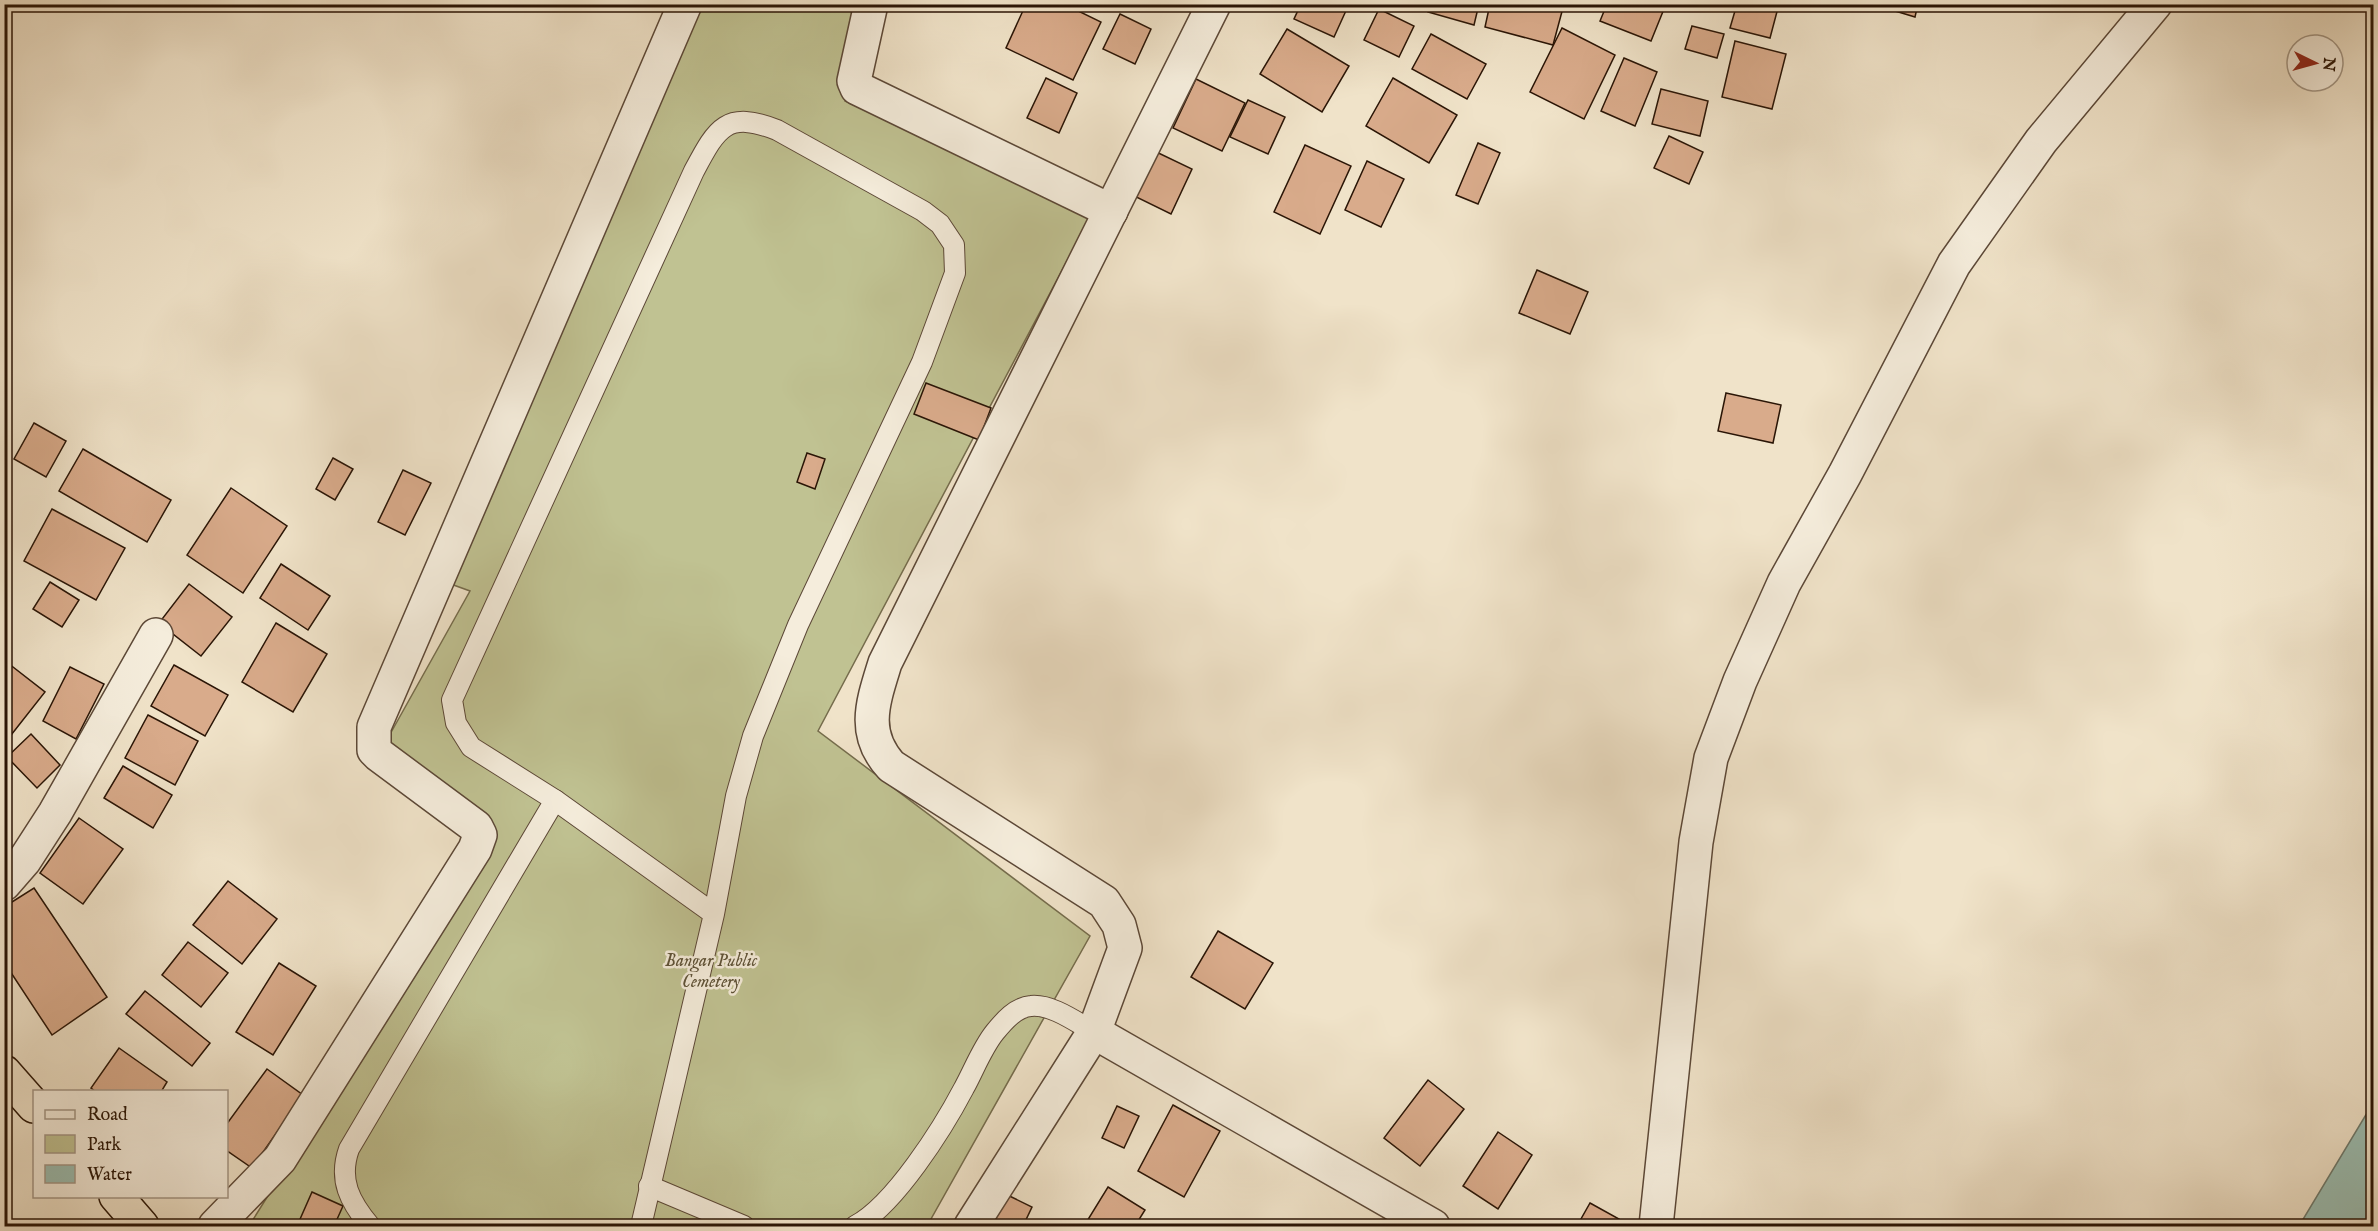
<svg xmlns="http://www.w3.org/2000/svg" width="2378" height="1231" viewBox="0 0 2378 1231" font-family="'IM FELL English',serif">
<rect width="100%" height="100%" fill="#f0e3c9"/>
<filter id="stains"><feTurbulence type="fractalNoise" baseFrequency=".00333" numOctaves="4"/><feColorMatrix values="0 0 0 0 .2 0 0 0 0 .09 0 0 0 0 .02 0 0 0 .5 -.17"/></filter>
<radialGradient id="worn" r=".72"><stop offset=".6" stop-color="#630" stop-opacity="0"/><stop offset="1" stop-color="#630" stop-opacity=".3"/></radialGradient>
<polygon fill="#c0c292" stroke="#756c4c" stroke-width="1.5" points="699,5 839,5 859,14 845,101 1093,212 818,731 1090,936 927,1226 249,1226 495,833 384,745 470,591 448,583"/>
<polygon fill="#9bbeb2" stroke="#6e7a6d" stroke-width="1.5" points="2373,1103 2373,1226 2299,1226"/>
<g fill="#d9ab8b" stroke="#2a1506" stroke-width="1.5">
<polygon points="1026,4 1064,4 1101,22 1073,80 1006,48"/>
<polygon points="1301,4 1349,4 1334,37 1294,19"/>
<polygon points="1430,4 1479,4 1474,25 1428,12"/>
<polygon points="1490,4 1564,4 1553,45 1485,27"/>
<polygon points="1607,4 1666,4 1651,41 1600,21"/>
<polygon points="1737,4 1779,4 1770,38 1730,28"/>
<polygon points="1872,4 1918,4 1915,17"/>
<polygon points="1379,9 1414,26 1399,57 1364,40"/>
<polygon points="1120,14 1151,29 1135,64 1103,49"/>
<polygon points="1692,26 1724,34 1717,58 1685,49"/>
<polygon points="1562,28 1615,55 1584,119 1530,92"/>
<polygon points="1287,29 1349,66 1322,112 1260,74"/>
<polygon points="1431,34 1486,64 1467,99 1412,69"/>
<polygon points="1735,41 1786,54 1772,109 1722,97"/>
<polygon points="1624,58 1657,72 1635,126 1601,111"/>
<polygon points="1046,78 1077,93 1059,133 1027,118"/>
<polygon points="1393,78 1457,115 1429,163 1366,126"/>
<polygon points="1196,79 1245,103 1222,151 1173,128"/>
<polygon points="1661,89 1708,101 1700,136 1652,124"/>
<polygon points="1248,100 1285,117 1268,154 1230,137"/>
<polygon points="1669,136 1703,152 1689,184 1654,168"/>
<polygon points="1478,143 1500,153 1478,204 1456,195"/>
<polygon points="1305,145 1351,166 1320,234 1274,212"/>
<polygon points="1148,148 1192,169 1171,214 1126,192"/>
<polygon points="1367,161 1404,179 1381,227 1345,210"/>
<polygon points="1537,270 1588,292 1570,334 1519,313"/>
<polygon points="926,383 991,408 979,440 914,414"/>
<polygon points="1726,393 1781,405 1773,443 1718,431"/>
<polygon points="34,423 66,441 46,477 14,459"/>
<polygon points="83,449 171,500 147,542 59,491"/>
<polygon points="807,453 825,459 815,489 797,482"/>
<polygon points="333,458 353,469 335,500 316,489"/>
<polygon points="403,470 431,483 405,535 378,522"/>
<polygon points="231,488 287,526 243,593 187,555"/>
<polygon points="52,509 125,548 96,600 24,561"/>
<polygon points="281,564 330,596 308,630 260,598"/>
<polygon points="50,582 79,600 62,627 33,609"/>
<polygon points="189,584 232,617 201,656 159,623"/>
<polygon points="276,623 327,654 293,712 242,682"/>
<polygon points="4,660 45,692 4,744"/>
<polygon points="174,665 228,695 205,736 151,706"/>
<polygon points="70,667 104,684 76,739 43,721"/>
<polygon points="148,715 198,741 175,785 125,758"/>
<polygon points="31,734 60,765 37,788 7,757"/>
<polygon points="123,766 172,795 153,828 104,798"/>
<polygon points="79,818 123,849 83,904 40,873"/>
<polygon points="228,881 277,919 242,964 193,925"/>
<polygon points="34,888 107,997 52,1035 4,962 4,907"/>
<polygon points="1218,931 1273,963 1245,1009 1191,977"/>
<polygon points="188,942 228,973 201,1007 162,975"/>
<polygon points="279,963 316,986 273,1055 236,1032"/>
<polygon points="145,991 210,1043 192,1066 126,1014"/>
<polygon points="119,1048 167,1082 161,1092 96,1092 91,1088"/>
<polygon points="267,1069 303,1095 252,1168 226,1150 226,1125"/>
<polygon points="1428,1080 1464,1109 1420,1166 1384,1138"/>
<polygon points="1173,1105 1220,1131 1184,1197 1138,1171"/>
<polygon points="1117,1106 1139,1116 1124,1148 1102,1138"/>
<polygon points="1498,1132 1532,1155 1498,1209 1463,1186"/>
<polygon points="1108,1187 1145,1210 1135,1226 1084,1226"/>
<polygon points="997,1190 1032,1207 1023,1226 979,1226"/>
<polygon points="312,1192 343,1206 334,1226 297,1226"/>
<polygon points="1590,1203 1619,1219 1615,1226 1577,1226"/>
</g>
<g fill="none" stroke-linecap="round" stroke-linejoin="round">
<defs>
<g id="lane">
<polyline points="649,1186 744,1226"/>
<path d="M370,1226C350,1202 338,1180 349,1149L555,800"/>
<path d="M641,1226L714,914L736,796L753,736L798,625L922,362L955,273L954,245L940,224L923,211L777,130C726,110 717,128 694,171L452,700L456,723L471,747L555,800L714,914"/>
<path d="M855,1226C894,1206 943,1128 964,1088C974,1070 982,1048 995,1032C1004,1021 1016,1007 1031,1006C1052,1004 1076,1022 1094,1032"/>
</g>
<g id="street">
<polyline points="871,4 854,81 857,88 1111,211"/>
<polyline points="4,884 24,861 55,813 156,635"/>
<polyline points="1094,1032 1433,1226"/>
<polyline points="215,1226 280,1159 475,849 480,835 476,827 379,755 374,750 374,727 685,4"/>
<path d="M971,1226L1094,1032L1125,948L1119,925L1104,902L891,766C861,733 873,702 885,663L1214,4"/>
<polyline points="1656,1226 1696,842 1711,758 1740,681 1784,583 1845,474 1954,264 2041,141 2155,4"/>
</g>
<g id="highway">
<polyline points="4,1072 34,1106"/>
<polyline points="116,1196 142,1226"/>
</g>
</defs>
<use href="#lane" stroke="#5c4837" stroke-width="22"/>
<use href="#street" stroke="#5c4837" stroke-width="36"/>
<use href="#highway" stroke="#2a1506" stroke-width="36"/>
<use href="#lane" stroke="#f5eddc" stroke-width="20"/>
<use href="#street" stroke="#f5eddc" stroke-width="33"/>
<use href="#highway" stroke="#f0e3c9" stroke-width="33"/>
</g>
<g text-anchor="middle" stroke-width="5" stroke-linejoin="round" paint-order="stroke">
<g font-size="18" font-style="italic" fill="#5e5237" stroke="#f5eddc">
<text x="711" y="966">Bangar Public<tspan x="711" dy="21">Cemetery</tspan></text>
</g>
</g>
<rect width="2378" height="1231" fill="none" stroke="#f0e3c9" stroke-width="24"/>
<rect x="6" y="6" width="2366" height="1219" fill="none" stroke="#2a1506" stroke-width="3"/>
<rect x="12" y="12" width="2354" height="1207" fill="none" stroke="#2a1506" stroke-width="1.5"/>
<rect x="33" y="1090" width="195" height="108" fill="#f5eddc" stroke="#a49786" stroke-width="1.5"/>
<rect x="45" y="1110" width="30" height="9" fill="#f5eddc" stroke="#a49786" stroke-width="1.5"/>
<text x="87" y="1120" font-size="18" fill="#2a1506">Road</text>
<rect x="45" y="1135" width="30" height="18" fill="#c0c292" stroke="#a49786" stroke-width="1.5"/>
<text x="87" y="1150" font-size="18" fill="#2a1506">Park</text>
<rect x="45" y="1165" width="30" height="18" fill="#9bbeb2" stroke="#a49786" stroke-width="1.5"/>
<text x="87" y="1180" font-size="18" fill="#2a1506">Water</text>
<g transform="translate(2315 63) rotate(95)"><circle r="28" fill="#f5eddc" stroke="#a49786" stroke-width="1.5"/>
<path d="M0-4.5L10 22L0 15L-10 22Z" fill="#8f2418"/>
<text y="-9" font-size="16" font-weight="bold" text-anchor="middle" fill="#2a1506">N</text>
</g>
<rect width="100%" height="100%" filter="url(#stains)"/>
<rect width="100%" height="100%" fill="url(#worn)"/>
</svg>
